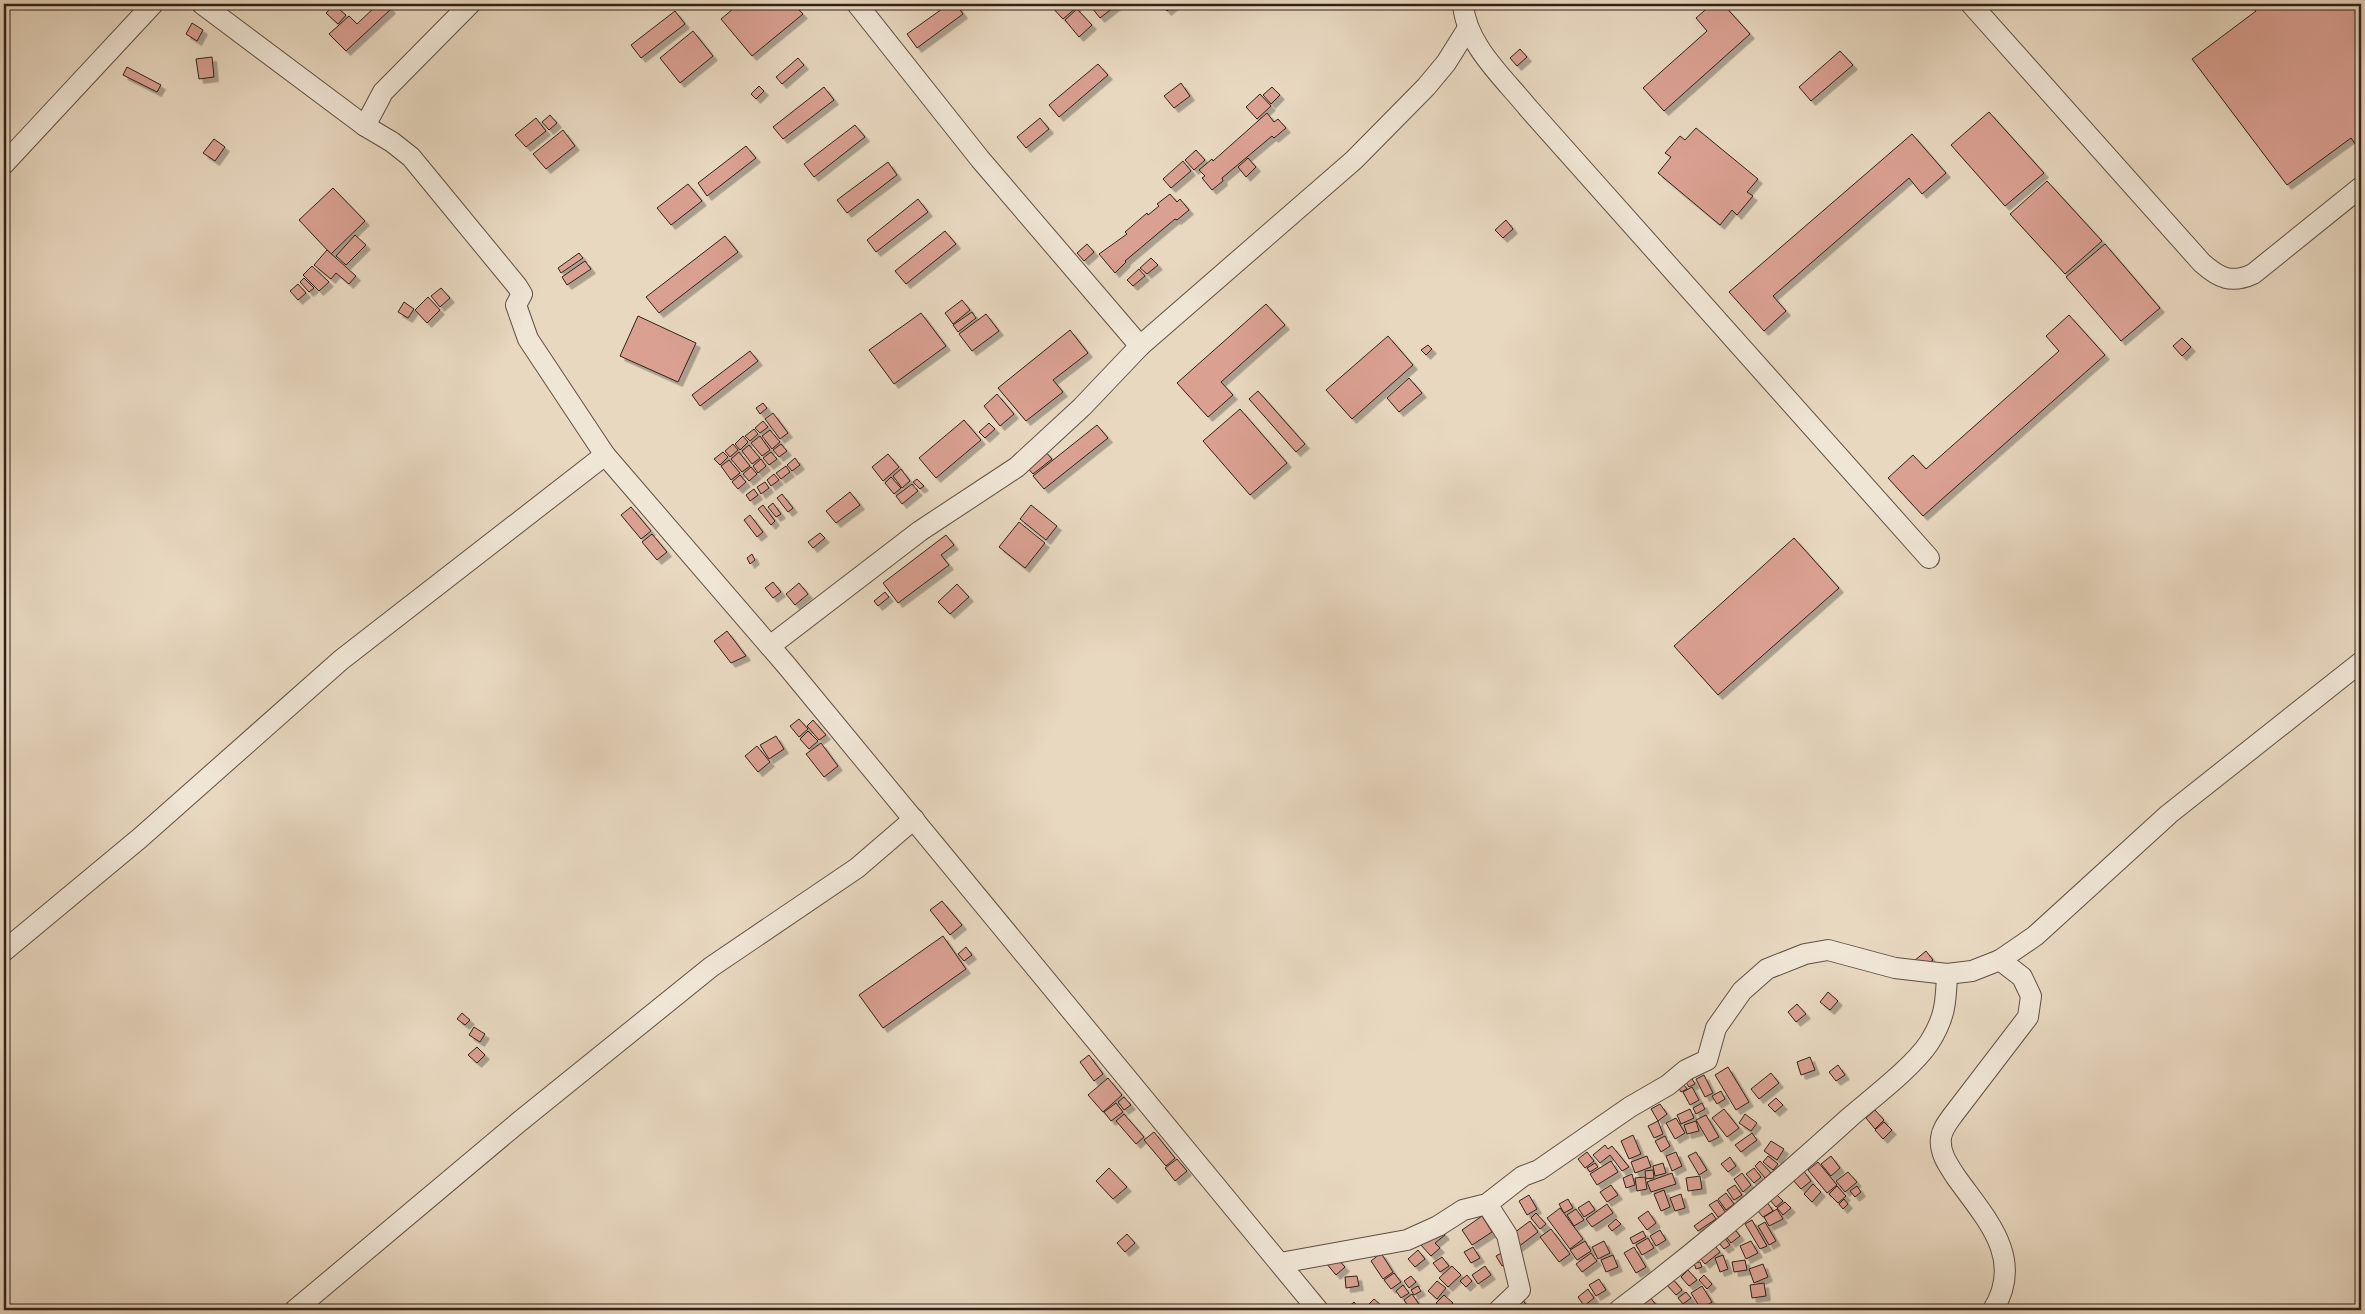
<svg xmlns="http://www.w3.org/2000/svg" width="2365" height="1314" viewBox="0 0 2365 1314" font-family="'IM FELL French Canon',serif">
<defs>
<filter id="shadow"><feDropShadow dx="4.5" dy="4.5" stdDeviation="0" flood-color="#0004"/></filter>
</defs>
<rect width="100%" height="100%" fill="#e8d8c0"/>
<filter id="stains"><feTurbulence type="fractalNoise" baseFrequency=".004" numOctaves="4"/><feColorMatrix values="0 0 0 0 .2 0 0 0 0 .09 0 0 0 0 .02 0 0 0 .5 -.17"/></filter>
<radialGradient id="worn" r=".72"><stop offset=".6" stop-color="#630" stop-opacity="0"/><stop offset="1" stop-color="#630" stop-opacity=".3"/></radialGradient>
<g fill="#daa092" stroke="#322118" filter="url(#shadow)">
<polygon points="378,4 387,4 391,9 346,51 329,34 349,16 357,24"/>
<polygon points="739,4 789,4 792,8 795,6 803,14 752,56 721,19"/>
<polygon points="949,4 956,4 963,14 917,48 907,34"/>
<polygon points="1049,4 1074,4 1077,7 1063,19"/>
<polygon points="1089,4 1118,4 1100,18"/>
<polygon points="1161,4 1175,4 1167,11"/>
<polygon points="1712,4 1723,4 1750,34 1664,111 1643,88 1707,31 1696,18"/>
<polygon points="2251,4 2361,4 2361,152 2351,138 2287,185 2192,59 2256,11"/>
<polygon points="334,5 346,15 338,24 326,13"/>
<polygon points="1077,9 1092,25 1079,37 1065,20"/>
<polygon points="675,11 685,24 641,58 631,45"/>
<polygon points="192,23 203,30 197,41 186,34"/>
<polygon points="693,31 713,56 680,83 660,58"/>
<polygon points="1520,49 1527,57 1517,66 1510,58"/>
<polygon points="1840,51 1853,65 1811,101 1799,87"/>
<polygon points="212,57 214,77 199,79 196,59"/>
<polygon points="798,58 804,65 782,84 776,77"/>
<polygon points="1098,64 1108,75 1059,117 1049,105"/>
<polygon points="127,67 161,85 157,92 123,75"/>
<polygon points="1181,83 1190,96 1174,108 1164,96"/>
<polygon points="759,86 764,91 756,99 751,94"/>
<polygon points="824,87 834,100 783,139 773,127"/>
<polygon points="1272,87 1280,95 1271,104 1263,95"/>
<polygon points="1260,94 1271,106 1257,119 1246,107"/>
<polygon points="1989,112 2044,173 2005,206 1951,145"/>
<polygon points="1267,113 1274,122 1278,119 1286,128 1274,138 1272,136 1222,178 1223,181 1212,190 1202,178 1205,176 1199,170 1212,159 1213,161"/>
<polygon points="550,115 557,123 549,130 542,122"/>
<polygon points="536,118 546,131 526,147 515,135"/>
<polygon points="1040,118 1049,129 1026,148 1017,137"/>
<polygon points="855,125 865,137 814,177 804,164"/>
<polygon points="1696,128 1758,179 1747,192 1753,196 1737,215 1732,210 1720,225 1658,173 1671,157 1665,153 1680,136 1685,140"/>
<polygon points="563,130 575,146 546,169 533,154"/>
<polygon points="1912,134 1946,173 1922,194 1909,178 1773,296 1786,311 1764,331 1729,292"/>
<polygon points="214,139 225,147 215,161 203,153"/>
<polygon points="746,146 756,158 707,196 698,183"/>
<polygon points="1196,150 1205,160 1194,170 1185,160"/>
<polygon points="1248,158 1256,167 1246,177 1238,167"/>
<polygon points="1183,161 1191,171 1171,188 1163,179"/>
<polygon points="888,162 897,175 847,213 837,200"/>
<polygon points="2047,181 2102,241 2065,274 2010,214"/>
<polygon points="688,184 702,201 671,225 657,208"/>
<polygon points="333,188 365,221 331,254 299,220"/>
<polygon points="1170,194 1177,202 1180,199 1189,210 1177,220 1175,219 1125,261 1126,262 1115,273 1099,254 1127,234 1125,232 1147,213 1148,215 1159,206 1157,204"/>
<polygon points="918,199 928,212 876,252 867,240"/>
<polygon points="1506,220 1513,229 1503,238 1495,230"/>
<polygon points="945,231 956,244 906,284 895,271"/>
<polygon points="355,235 366,245 346,265 336,256"/>
<polygon points="725,236 738,252 659,313 646,297"/>
<polygon points="1087,244 1094,252 1084,261 1077,253"/>
<polygon points="2105,244 2160,308 2121,341 2066,277"/>
<polygon points="327,250 356,276 349,284 336,273 331,279 314,265"/>
<polygon points="579,253 583,258 561,273 558,268"/>
<polygon points="1151,258 1158,265 1147,274 1140,268"/>
<polygon points="585,261 591,269 567,285 562,277"/>
<polygon points="312,266 329,282 319,291 303,275"/>
<polygon points="1139,269 1145,276 1133,286 1127,280"/>
<polygon points="304,278 314,288 309,292 300,282"/>
<polygon points="298,284 306,293 298,300 290,291"/>
<polygon points="441,288 450,298 440,307 431,296"/>
<polygon points="428,297 440,310 427,323 415,310"/>
<polygon points="962,300 970,310 953,324 945,313"/>
<polygon points="404,302 414,309 408,318 398,312"/>
<polygon points="1266,304 1285,325 1221,382 1233,395 1208,417 1177,383"/>
<polygon points="972,312 976,318 958,332 953,325"/>
<polygon points="921,313 946,346 894,384 869,350"/>
<polygon points="986,314 999,331 972,351 959,334"/>
<polygon points="2069,315 2105,355 1923,516 1888,478 1913,455 1926,469 2059,351 2046,336"/>
<polygon points="638,316 696,343 678,382 620,356"/>
<polygon points="1070,330 1088,353 1053,380 1063,392 1026,421 998,388"/>
<polygon points="1388,336 1413,365 1352,419 1326,390"/>
<polygon points="2182,338 2191,347 2182,356 2173,346"/>
<polygon points="1428,345 1432,349 1426,355 1421,350"/>
<polygon points="750,351 758,361 700,406 692,395"/>
<polygon points="1409,378 1422,393 1399,412 1387,398"/>
<polygon points="1258,391 1305,444 1296,452 1249,399"/>
<polygon points="997,394 1014,414 1000,426 984,406"/>
<polygon points="763,403 767,408 760,414 756,408"/>
<polygon points="1240,409 1287,463 1250,495 1203,441"/>
<polygon points="773,413 788,433 780,439 765,419"/>
<polygon points="964,420 981,440 936,478 919,458"/>
<polygon points="763,421 768,427 760,433 755,428"/>
<polygon points="989,423 995,429 985,438 979,432"/>
<polygon points="1097,425 1108,438 1044,489 1033,476"/>
<polygon points="754,429 758,434 750,441 745,436"/>
<polygon points="770,430 780,442 772,449 762,436"/>
<polygon points="743,436 748,442 740,450 735,444"/>
<polygon points="760,436 770,450 762,456 751,443"/>
<polygon points="733,444 738,450 730,457 725,451"/>
<polygon points="781,444 787,451 779,457 773,450"/>
<polygon points="749,445 760,458 752,464 742,451"/>
<polygon points="1045,451 1052,459 1033,474 1026,466"/>
<polygon points="723,452 728,457 720,465 714,459"/>
<polygon points="739,452 750,466 742,472 731,459"/>
<polygon points="771,452 777,459 769,465 763,458"/>
<polygon points="888,454 899,467 883,481 872,467"/>
<polygon points="795,458 800,465 792,471 787,465"/>
<polygon points="761,459 766,466 758,473 753,466"/>
<polygon points="729,460 740,473 731,480 721,466"/>
<polygon points="786,466 790,472 781,479 776,473"/>
<polygon points="751,467 757,474 749,481 743,474"/>
<polygon points="901,469 910,481 902,488 893,476"/>
<polygon points="774,474 779,480 771,486 767,480"/>
<polygon points="740,475 746,482 738,489 732,482"/>
<polygon points="891,477 901,488 894,494 885,483"/>
<polygon points="917,479 924,486 920,489 913,482"/>
<polygon points="765,482 769,488 761,494 757,487"/>
<polygon points="912,484 918,491 902,504 896,496"/>
<polygon points="754,489 758,495 750,501 746,495"/>
<polygon points="850,492 860,505 836,523 826,511"/>
<polygon points="782,494 793,508 788,512 777,498"/>
<polygon points="773,503 781,514 776,517 768,507"/>
<polygon points="763,505 775,521 771,525 758,509"/>
<polygon points="1031,505 1057,526 1046,540 1020,519"/>
<polygon points="631,507 651,531 641,539 621,515"/>
<polygon points="750,515 763,532 757,537 744,520"/>
<polygon points="1019,522 1045,543 1025,568 999,547"/>
<polygon points="820,533 825,538 813,548 808,542"/>
<polygon points="652,534 667,552 657,560 642,542"/>
<polygon points="946,535 954,545 941,555 949,565 898,603 883,583"/>
<polygon points="1794,538 1839,588 1718,695 1674,646"/>
<polygon points="752,554 755,560 750,564 747,558"/>
<polygon points="773,582 781,592 773,598 765,588"/>
<polygon points="799,583 808,594 795,605 786,594"/>
<polygon points="957,584 969,597 950,614 938,602"/>
<polygon points="885,592 889,597 878,606 874,601"/>
<polygon points="727,631 746,656 731,663 714,641"/>
<polygon points="799,719 808,729 799,737 790,726"/>
<polygon points="813,720 826,735 819,740 807,726"/>
<polygon points="808,731 818,741 809,749 800,739"/>
<polygon points="776,736 784,749 769,759 760,745"/>
<polygon points="821,743 838,766 824,777 806,754"/>
<polygon points="757,746 770,762 758,772 745,756"/>
<polygon points="942,901 962,925 950,935 930,910"/>
<polygon points="943,936 966,969 883,1028 859,995"/>
<polygon points="966,947 972,955 964,961 958,954"/>
<polygon points="1926,951 1933,960 1920,970 1914,961"/>
<polygon points="1828,992 1838,1001 1830,1010 1820,1002"/>
<polygon points="1797,1004 1806,1014 1796,1022 1788,1012"/>
<polygon points="462,1013 470,1020 465,1025 457,1019"/>
<polygon points="474,1027 485,1034 480,1042 469,1035"/>
<polygon points="477,1047 485,1055 477,1063 468,1055"/>
<polygon points="1089,1055 1103,1074 1094,1081 1080,1062"/>
<polygon points="1810,1057 1815,1070 1801,1075 1797,1062"/>
<polygon points="1838,1065 1845,1075 1836,1081 1829,1072"/>
<polygon points="1728,1067 1749,1102 1736,1110 1715,1075"/>
<polygon points="1771,1073 1779,1083 1759,1099 1751,1089"/>
<polygon points="1704,1075 1713,1093 1705,1097 1696,1079"/>
<polygon points="1691,1077 1695,1084 1689,1087 1685,1081"/>
<polygon points="1108,1078 1122,1095 1103,1112 1088,1095"/>
<polygon points="1682,1082 1687,1089 1681,1092 1677,1085"/>
<polygon points="1692,1087 1699,1100 1690,1105 1683,1092"/>
<polygon points="1721,1091 1725,1099 1717,1104 1712,1096"/>
<polygon points="1124,1097 1131,1105 1124,1110 1118,1102"/>
<polygon points="1776,1098 1783,1105 1775,1112 1768,1105"/>
<polygon points="1116,1103 1123,1112 1111,1121 1104,1112"/>
<polygon points="1702,1103 1705,1109 1696,1114 1693,1108"/>
<polygon points="1660,1104 1667,1114 1658,1121 1651,1109"/>
<polygon points="1690,1109 1694,1118 1681,1124 1677,1115"/>
<polygon points="1724,1109 1739,1128 1727,1137 1712,1118"/>
<polygon points="1875,1110 1884,1120 1875,1129 1866,1118"/>
<polygon points="1124,1114 1144,1137 1136,1144 1116,1121"/>
<polygon points="1745,1114 1757,1123 1751,1131 1739,1123"/>
<polygon points="1706,1115 1719,1137 1709,1142 1696,1120"/>
<polygon points="1676,1118 1685,1133 1675,1139 1666,1123"/>
<polygon points="1658,1121 1663,1134 1654,1138 1648,1126"/>
<polygon points="1696,1121 1699,1131 1687,1134 1684,1125"/>
<polygon points="1884,1122 1892,1130 1883,1139 1875,1130"/>
<polygon points="1154,1132 1175,1158 1166,1166 1144,1140"/>
<polygon points="1752,1133 1757,1140 1741,1152 1735,1145"/>
<polygon points="1633,1135 1641,1154 1629,1159 1621,1141"/>
<polygon points="1665,1136 1670,1146 1661,1152 1655,1141"/>
<polygon points="1771,1141 1784,1149 1777,1160 1764,1151"/>
<polygon points="1605,1145 1608,1149 1612,1146 1629,1167 1622,1171 1610,1155 1600,1163 1593,1155"/>
<polygon points="1587,1152 1594,1161 1585,1168 1578,1159"/>
<polygon points="1676,1152 1682,1166 1672,1171 1666,1156"/>
<polygon points="1696,1152 1707,1170 1699,1175 1688,1156"/>
<polygon points="1647,1156 1651,1167 1635,1173 1631,1162"/>
<polygon points="1768,1156 1778,1164 1773,1170 1763,1162"/>
<polygon points="1831,1156 1840,1168 1831,1176 1821,1164"/>
<polygon points="1730,1157 1736,1166 1728,1172 1721,1164"/>
<polygon points="1177,1159 1187,1171 1175,1181 1165,1168"/>
<polygon points="1611,1161 1618,1172 1597,1185 1590,1174"/>
<polygon points="1760,1161 1771,1173 1765,1178 1755,1166"/>
<polygon points="1818,1162 1837,1185 1827,1193 1808,1170"/>
<polygon points="1595,1163 1598,1167 1590,1172 1587,1168"/>
<polygon points="1663,1163 1666,1173 1655,1176 1653,1166"/>
<polygon points="1109,1168 1127,1187 1113,1199 1096,1181"/>
<polygon points="1754,1168 1761,1177 1754,1183 1746,1174"/>
<polygon points="1653,1170 1654,1178 1646,1179 1645,1171"/>
<polygon points="1803,1170 1811,1181 1801,1189 1792,1179"/>
<polygon points="1848,1172 1857,1182 1845,1192 1836,1181"/>
<polygon points="1672,1173 1676,1184 1651,1192 1647,1182"/>
<polygon points="1742,1173 1751,1185 1743,1192 1734,1179"/>
<polygon points="1632,1174 1635,1185 1626,1188 1623,1178"/>
<polygon points="1700,1176 1702,1189 1688,1191 1686,1178"/>
<polygon points="1645,1177 1647,1189 1637,1191 1635,1178"/>
<polygon points="1813,1184 1821,1192 1812,1202 1804,1194"/>
<polygon points="1611,1185 1618,1195 1607,1202 1600,1192"/>
<polygon points="1735,1185 1742,1195 1734,1200 1727,1190"/>
<polygon points="1837,1186 1846,1196 1838,1203 1829,1194"/>
<polygon points="1857,1186 1861,1192 1855,1197 1850,1191"/>
<polygon points="1664,1190 1670,1207 1661,1211 1654,1194"/>
<polygon points="1726,1193 1734,1204 1726,1210 1718,1199"/>
<polygon points="1681,1194 1685,1208 1675,1211 1670,1198"/>
<polygon points="1776,1194 1783,1201 1776,1207 1770,1200"/>
<polygon points="1529,1195 1537,1209 1527,1215 1519,1201"/>
<polygon points="1568,1199 1573,1208 1564,1213 1559,1204"/>
<polygon points="1844,1199 1848,1204 1843,1209 1839,1204"/>
<polygon points="1717,1200 1726,1213 1718,1217 1709,1205"/>
<polygon points="1589,1201 1595,1210 1584,1217 1578,1208"/>
<polygon points="1767,1202 1773,1211 1763,1217 1757,1210"/>
<polygon points="1785,1202 1791,1208 1783,1215 1777,1208"/>
<polygon points="1607,1204 1613,1213 1592,1227 1586,1219"/>
<polygon points="1560,1208 1583,1239 1570,1249 1547,1218"/>
<polygon points="1576,1209 1584,1220 1574,1226 1567,1215"/>
<polygon points="1777,1209 1783,1219 1769,1226 1764,1217"/>
<polygon points="1648,1211 1656,1223 1647,1230 1638,1218"/>
<polygon points="1536,1213 1546,1224 1540,1229 1531,1218"/>
<polygon points="1712,1213 1716,1219 1698,1231 1694,1226"/>
<polygon points="1482,1216 1492,1232 1472,1245 1462,1230"/>
<polygon points="1616,1219 1621,1224 1612,1231 1608,1226"/>
<polygon points="1752,1220 1767,1246 1760,1249 1745,1224"/>
<polygon points="1530,1221 1538,1232 1518,1247 1510,1236"/>
<polygon points="1765,1222 1776,1241 1769,1245 1758,1226"/>
<polygon points="1732,1226 1740,1236 1731,1243 1723,1233"/>
<polygon points="1439,1228 1445,1235 1435,1243 1440,1248 1431,1256 1420,1244"/>
<polygon points="1551,1229 1570,1254 1559,1262 1540,1237"/>
<polygon points="1660,1230 1666,1240 1656,1246 1650,1236"/>
<polygon points="1643,1231 1646,1237 1633,1244 1630,1238"/>
<polygon points="1127,1234 1135,1243 1125,1252 1117,1243"/>
<polygon points="1722,1234 1730,1245 1724,1249 1716,1239"/>
<polygon points="1648,1238 1654,1248 1642,1255 1636,1245"/>
<polygon points="1585,1241 1591,1251 1577,1260 1570,1250"/>
<polygon points="1604,1241 1610,1253 1598,1259 1592,1247"/>
<polygon points="1751,1241 1758,1253 1746,1259 1740,1246"/>
<polygon points="1715,1246 1720,1252 1705,1264 1700,1258"/>
<polygon points="1473,1247 1480,1258 1471,1263 1464,1252"/>
<polygon points="1634,1247 1646,1267 1636,1273 1624,1253"/>
<polygon points="1418,1250 1425,1259 1415,1267 1408,1259"/>
<polygon points="1505,1251 1511,1261 1502,1266 1496,1256"/>
<polygon points="1381,1253 1393,1272 1383,1279 1371,1261"/>
<polygon points="1591,1253 1597,1261 1582,1272 1576,1264"/>
<polygon points="1613,1255 1618,1267 1606,1272 1601,1260"/>
<polygon points="1723,1255 1728,1269 1720,1272 1715,1258"/>
<polygon points="1335,1256 1345,1267 1336,1275 1326,1263"/>
<polygon points="1442,1257 1449,1266 1440,1272 1433,1263"/>
<polygon points="1745,1260 1747,1270 1734,1272 1732,1262"/>
<polygon points="1700,1262 1702,1267 1696,1269 1694,1263"/>
<polygon points="1763,1264 1768,1277 1754,1283 1749,1269"/>
<polygon points="1452,1266 1461,1275 1448,1287 1439,1278"/>
<polygon points="1485,1266 1491,1275 1478,1284 1472,1275"/>
<polygon points="1688,1270 1697,1280 1689,1286 1681,1277"/>
<polygon points="1394,1273 1401,1282 1391,1289 1384,1280"/>
<polygon points="1467,1275 1472,1281 1466,1287 1460,1281"/>
<polygon points="1704,1275 1712,1284 1707,1289 1699,1280"/>
<polygon points="1357,1276 1359,1286 1346,1288 1345,1277"/>
<polygon points="1411,1276 1416,1282 1409,1288 1404,1281"/>
<polygon points="1672,1278 1682,1290 1676,1295 1665,1283"/>
<polygon points="1599,1279 1606,1290 1596,1296 1589,1285"/>
<polygon points="1437,1281 1446,1288 1437,1299 1428,1291"/>
<polygon points="1764,1283 1766,1296 1752,1298 1750,1285"/>
<polygon points="1403,1285 1409,1293 1401,1298 1396,1291"/>
<polygon points="1418,1286 1421,1291 1414,1295 1411,1290"/>
<polygon points="1702,1286 1712,1302 1701,1309 1691,1293"/>
<polygon points="1588,1289 1594,1298 1584,1306 1578,1297"/>
<polygon points="1686,1292 1691,1298 1683,1304 1678,1298"/>
<polygon points="1412,1294 1423,1310 1411,1310 1404,1300"/>
<polygon points="1444,1295 1453,1303 1445,1310 1436,1303"/>
<polygon points="1519,1295 1528,1307 1524,1310 1518,1310 1511,1301"/>
<polygon points="1650,1297 1660,1310 1635,1310"/>
<polygon points="1374,1299 1381,1305 1375,1310 1368,1310 1365,1308"/>
<polygon points="1354,1302 1361,1310 1346,1310 1346,1309"/>
</g>
<g fill="none" stroke-linecap="round" stroke-linejoin="round">
<defs>
<g id="street">
<polyline points="202,4 365,126 392,142 411,157 517,286 522,294 516,305 528,339 605,455 787,666 1318,1310"/>
<polyline points="857,4 980,159 1140,346"/>
<path d="M1463,4C1466,45 1504,78 1529,109L1929,558"/>
<path d="M1971,4L2202,263C2219,278 2231,284 2253,274L2361,187"/>
<polyline points="365,126 383,92 470,4"/>
<polyline points="4,164 153,4"/>
<polyline points="770,646 920,531 1017,467 1082,407 1140,346 1354,160 1426,87 1446,63 1468,28"/>
<polyline points="4,951 140,838 341,660 605,455"/>
<polyline points="1487,1204 1507,1235 1520,1290 1499,1310"/>
<polyline points="1280,1263 1407,1240 1438,1226 1463,1210 1487,1204 1523,1176 1539,1170 1630,1107 1668,1085 1686,1070 1707,1060 1716,1028 1742,991 1767,969 1805,954 1828,950 1895,968 1947,974 1972,971 2000,960 2035,936 2169,814 2361,662"/>
<polyline points="295,1310 519,1122 711,967 857,868 914,819"/>
<path d="M1619,1310C1699,1250 1775,1185 1849,1118C1872,1098 1913,1067 1929,1043C1945,1018 1946,1003 1947,974"/>
<path d="M1993,1310C2025,1258 1986,1219 1956,1177C1949,1166 1939,1153 1941,1138C1942,1129 1948,1122 1953,1115L2028,1017L2031,996L2022,977L2000,960"/>
</g>
</defs>
<use href="#street" stroke="#604f42" stroke-width="22"/>
<use href="#street" stroke="#f0e6d6" stroke-width="20"/>
</g>
<rect width="2365" height="1314" fill="none" stroke="#e8d8c0" stroke-width="20"/>
<rect x="5" y="5" width="2355" height="1304" fill="none" stroke="#322118" stroke-width="2.5"/>
<rect x="10" y="10" width="2345" height="1294" fill="none" stroke="#322118"/>
<rect width="100%" height="100%" filter="url(#stains)"/>
<rect width="100%" height="100%" fill="url(#worn)"/>
</svg>
